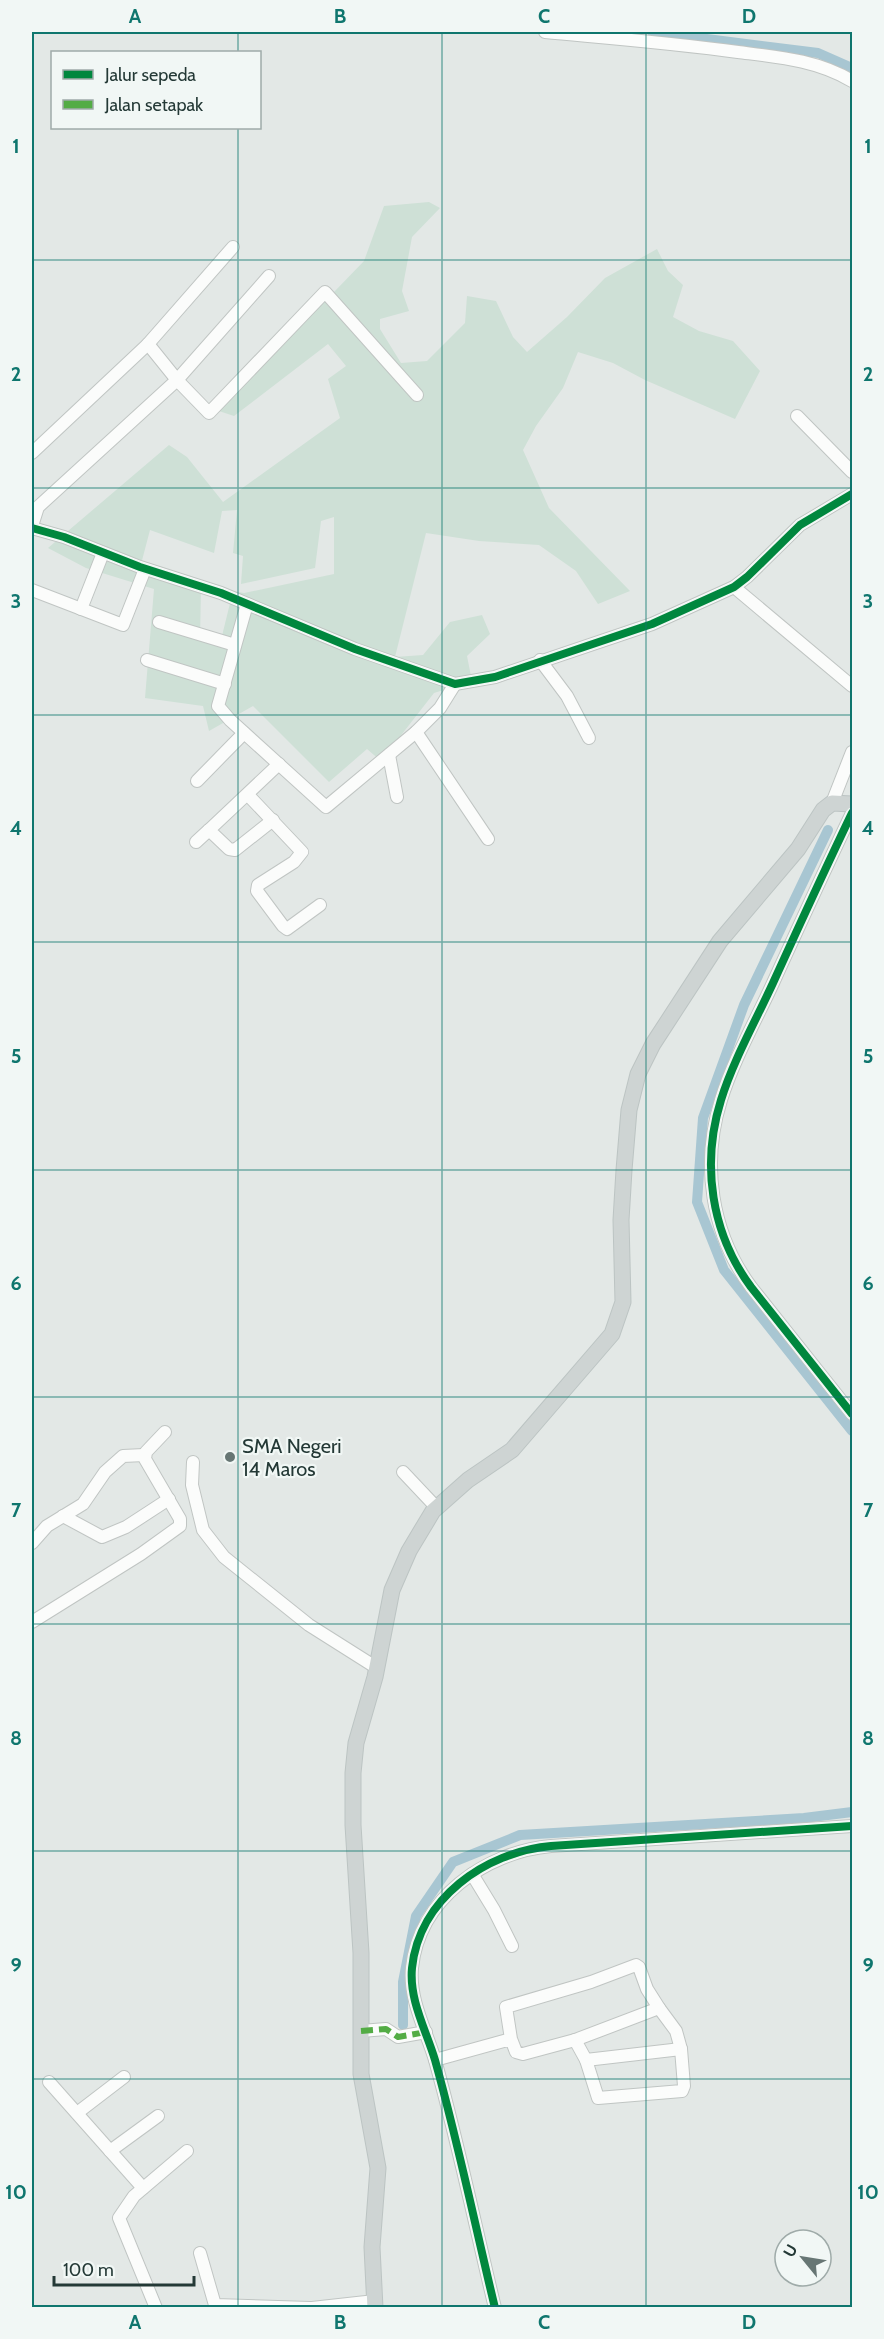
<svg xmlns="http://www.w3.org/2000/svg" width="884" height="2339" viewBox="0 0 884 2339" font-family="Cabin,sans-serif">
<rect width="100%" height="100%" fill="#e3e8e6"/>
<path fill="#cee0d6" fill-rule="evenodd" d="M429,202L440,208L412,237L402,291L409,311L380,319V329L401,363L427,361L465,323L467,296L496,301L513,337L527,352L567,317L605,278L657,249L668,271L683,285L673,317L699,331L733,341L760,371L735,419L645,380L613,363L578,352L563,388L536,426L523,450L549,508L630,591L598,604L576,571L539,545L479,541L426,533L395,657L423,655L450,622L482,615L490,634L467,656L472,681L434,693L381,761L367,749L329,782L253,706L209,731L203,706L145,698L154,589L86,568L48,548L169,445L187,457L223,502L340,418L328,379L346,366L328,344L234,416L219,411L364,261L384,206ZM237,510L233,553L243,556L241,584L315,568L321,521L334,517V574L244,593L233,591L220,644L200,640L201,587L140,568L150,530L214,553L222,511Z"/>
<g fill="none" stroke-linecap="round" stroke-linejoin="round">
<g stroke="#a8c6d2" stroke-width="10">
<polyline points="652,32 818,53 852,68"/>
<polyline points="828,830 744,1005 703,1118 697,1202 724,1270 852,1431"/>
<polyline points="403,2025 403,1982 416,1916 453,1862 520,1835 804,1818 852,1812"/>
</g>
<defs>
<g id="minor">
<path d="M545,32C609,38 674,43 738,52C778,57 817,60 852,81"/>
<polyline points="148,344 177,380 209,413 325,292 417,395"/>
<polyline points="797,416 852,472"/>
<polyline points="32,453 148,344 233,247"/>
<polyline points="32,526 38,507 177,380 269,276"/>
<polyline points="32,528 64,537 140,567 221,593 355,649 455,684 495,677 652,624 734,587 747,577 800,525 852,494"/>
<polyline points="734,587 852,686"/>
<polyline points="32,590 123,625 145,569"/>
<polyline points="247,604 218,706 230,720 326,807 416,732 440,708 455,684"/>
<polyline points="81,609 103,553"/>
<polyline points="159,622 235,645"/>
<polyline points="147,660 225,684"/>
<polyline points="540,660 567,696 589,738"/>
<polyline points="416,732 488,839"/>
<polyline points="389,755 397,797"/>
<polyline points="197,781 244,733"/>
<polyline points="248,795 302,852 294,862 258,885 257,891 283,926 287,929 320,905"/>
<polyline points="832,803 852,752"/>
<path d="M852,813C825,869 799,926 773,983C756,1020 733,1061 721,1100C701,1164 711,1233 751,1287L852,1414"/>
<polyline points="273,820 235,850 229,849 209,830 279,764"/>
<polyline points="196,842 209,830"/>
<polyline points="193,1462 192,1485 203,1530 224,1557 309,1625 377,1668"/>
<polyline points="403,1472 436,1507"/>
<polyline points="63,1516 102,1537 126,1527 169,1499"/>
<polyline points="32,1543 47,1526 83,1504 105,1472 123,1456 144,1455"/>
<polyline points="32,1622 141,1554 180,1526 180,1519 145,1459 146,1452 165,1432"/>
<polyline points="472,1874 494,1910 512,1946"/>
<polyline points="361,2031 386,2029 398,2037 426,2032"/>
<polyline points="575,2040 586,2060 598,2098 682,2091 684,2086 681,2049 676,2031 659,2008"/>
<polyline points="435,2060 511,2039 506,2007 591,1982 636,1965 639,1967 647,1989 659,2008 575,2040 523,2054 516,2052 511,2039"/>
<polyline points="586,2060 681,2049"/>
<polyline points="49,2082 143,2188"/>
<polyline points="77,2113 124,2077"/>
<polyline points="110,2151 158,2116"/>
<polyline points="200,2253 215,2305 310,2308"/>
<polyline points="156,2308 119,2218 134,2196 187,2151"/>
<polyline points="312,2308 375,2301"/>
<path d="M495,2308C475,2225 458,2142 435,2060C426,2030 409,2000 412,1968C419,1899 485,1852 551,1846L852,1826"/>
</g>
<polyline id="major" points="375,2308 372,2247 378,2168 361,2074 361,1953 353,1825 353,1773 356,1743 375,1677 392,1590 409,1551 433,1511 468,1480 512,1450 612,1334 623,1302 621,1220 624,1170 629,1110 638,1074 653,1044 720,941 798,849 823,810 832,803 852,804"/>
</defs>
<use href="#minor" stroke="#c0c5c3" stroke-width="14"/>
<use href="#major" stroke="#bcc4c3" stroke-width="17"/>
<use href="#minor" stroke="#fbfcfb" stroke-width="12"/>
<use href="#major" stroke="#ced4d3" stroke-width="15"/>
<polyline stroke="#53ac45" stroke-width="6" stroke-dasharray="12 6" stroke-linecap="butt" points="361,2031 386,2029 398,2037 426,2032"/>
<defs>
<g id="cycleway">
<polyline points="32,528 64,537 140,567 221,593 355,649 455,684 495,677 652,624 734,587 747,577 800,525 852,494"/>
<path d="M852,813C825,869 799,926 773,983C756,1020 733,1061 721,1100C701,1164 711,1233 751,1287L852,1414"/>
<path d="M495,2308C475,2225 458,2142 435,2060C426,2030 409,2000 412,1968C419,1899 485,1852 551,1846L852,1826"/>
</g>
</defs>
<use href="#cycleway" stroke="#f1f7f5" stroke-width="11"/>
<use href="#cycleway" stroke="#00873e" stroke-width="8"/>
</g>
<path fill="none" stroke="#0f766e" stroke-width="1.5" stroke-opacity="0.55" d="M238,32V52M442,32V2308M646,32V2308M238,128V2308M32,260H852M32,488H852M32,715H852M32,942H852M32,1170H852M32,1397H852M32,1624H852M32,1851H852M32,2079H852"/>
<circle fill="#677674" stroke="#f1f7f5" stroke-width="2" cx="230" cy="1457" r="6"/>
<g text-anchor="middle" stroke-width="4.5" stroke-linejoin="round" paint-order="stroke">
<g font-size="20" fill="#243936" stroke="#f1f7f5" text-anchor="start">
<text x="242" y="1453">SMA Negeri<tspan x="242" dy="23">14 Maros</tspan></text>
</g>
</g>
<rect width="884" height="2339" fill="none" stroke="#f1f7f5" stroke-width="66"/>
<rect x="51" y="51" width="210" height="78" fill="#f1f7f5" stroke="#9faba9" stroke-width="1.5"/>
<rect x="63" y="70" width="30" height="9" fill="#00873e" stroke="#9faba9" stroke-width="1.5"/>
<text x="105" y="81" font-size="18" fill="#243936">Jalur sepeda</text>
<rect x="63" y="100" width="30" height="9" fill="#53ac45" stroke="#9faba9" stroke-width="1.5"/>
<text x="105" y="111" font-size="18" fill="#243936">Jalan setapak</text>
<g transform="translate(803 2258) rotate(300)"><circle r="28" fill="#f1f7f5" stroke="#9faba9" stroke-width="1.5"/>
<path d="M0-4.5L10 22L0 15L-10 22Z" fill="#677674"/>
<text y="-9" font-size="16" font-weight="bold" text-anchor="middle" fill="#243936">U</text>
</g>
<path d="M54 2276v9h140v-9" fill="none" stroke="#243936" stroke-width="3"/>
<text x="63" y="2276" font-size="18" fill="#243936" stroke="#f1f7f5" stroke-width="4.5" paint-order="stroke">100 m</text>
<rect x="33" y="33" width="818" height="2273" fill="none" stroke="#0f766e" stroke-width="2"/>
<g font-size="20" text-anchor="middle" font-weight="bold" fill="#0f766e">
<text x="135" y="23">A</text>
<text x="340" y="23">B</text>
<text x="544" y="23">C</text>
<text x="749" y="23">D</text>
<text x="16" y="153">1</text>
<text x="868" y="153">1</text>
<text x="16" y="381">2</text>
<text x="868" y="381">2</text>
<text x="16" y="608">3</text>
<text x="868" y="608">3</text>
<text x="16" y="835">4</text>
<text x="868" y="835">4</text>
<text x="16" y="1063">5</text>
<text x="868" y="1063">5</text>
<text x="16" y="1290">6</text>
<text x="868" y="1290">6</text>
<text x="16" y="1517">7</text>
<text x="868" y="1517">7</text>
<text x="16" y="1745">8</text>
<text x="868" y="1745">8</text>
<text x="16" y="1972">9</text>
<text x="868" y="1972">9</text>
<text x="16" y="2199">10</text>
<text x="868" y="2199">10</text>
<text x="135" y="2329">A</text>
<text x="340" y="2329">B</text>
<text x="544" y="2329">C</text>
<text x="749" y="2329">D</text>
</g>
</svg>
